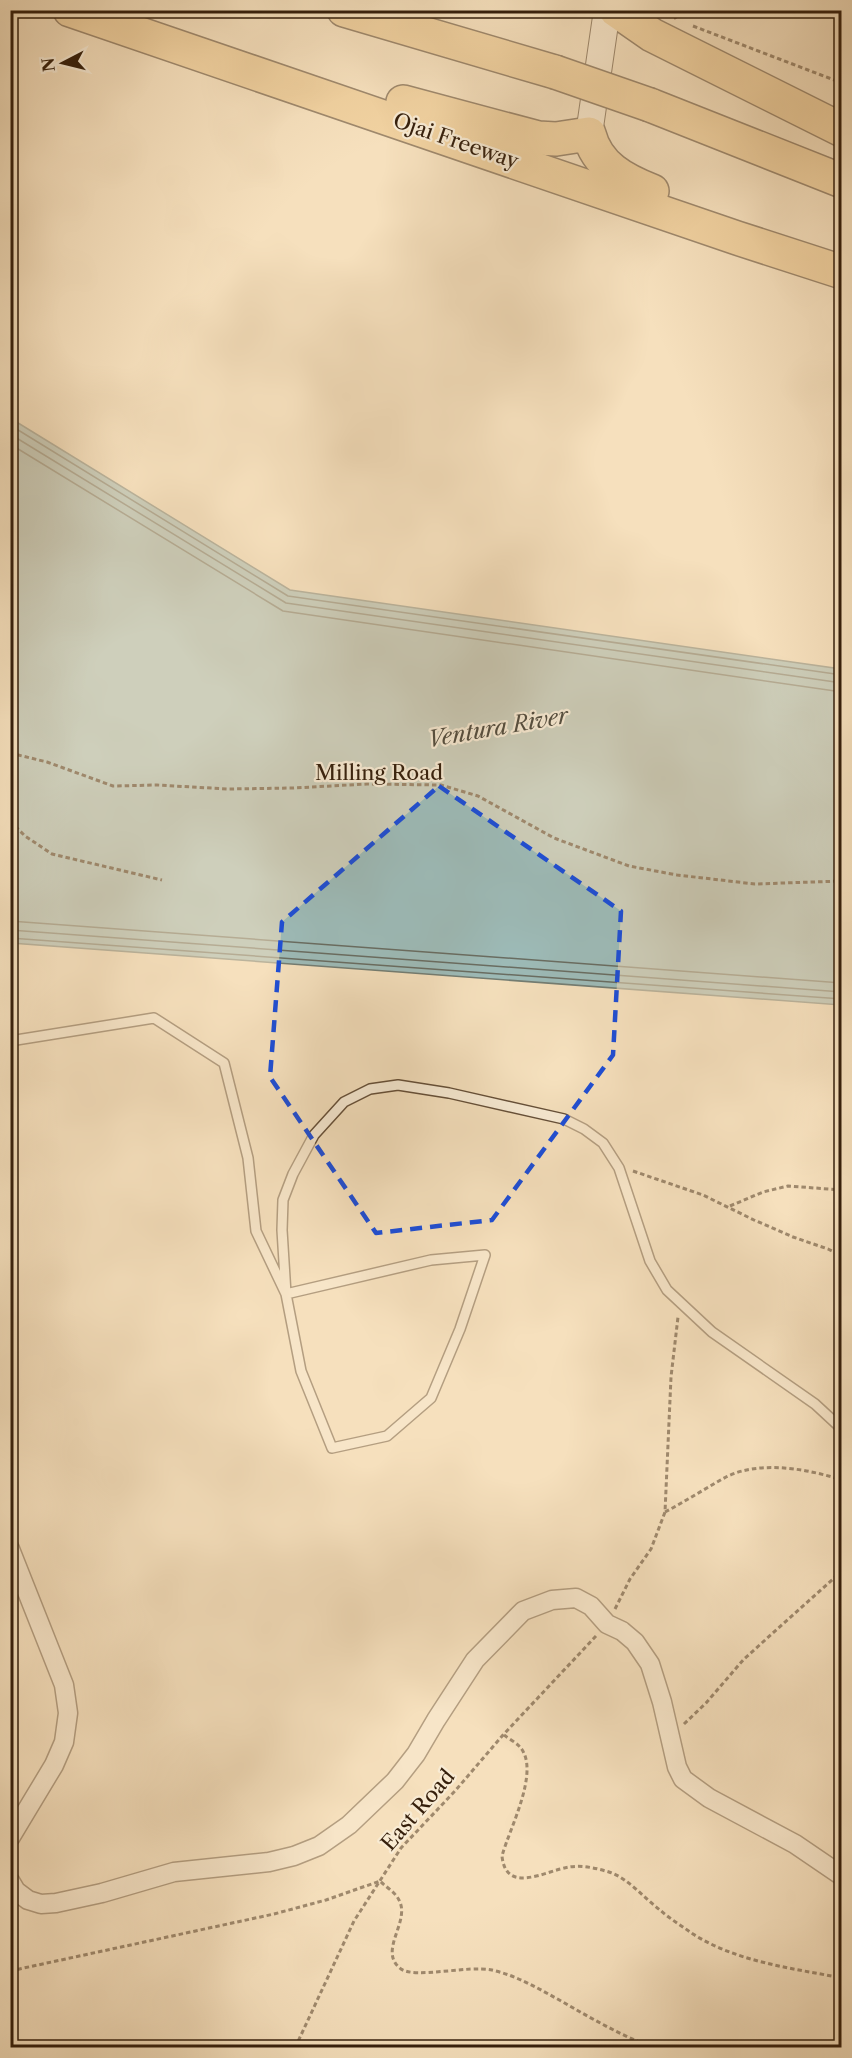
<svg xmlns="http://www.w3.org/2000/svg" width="852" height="2058" viewBox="0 0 852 2058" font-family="'Libre Caslon Text',serif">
<rect width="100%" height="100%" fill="#f5e0bd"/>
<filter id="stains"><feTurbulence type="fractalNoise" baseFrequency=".00333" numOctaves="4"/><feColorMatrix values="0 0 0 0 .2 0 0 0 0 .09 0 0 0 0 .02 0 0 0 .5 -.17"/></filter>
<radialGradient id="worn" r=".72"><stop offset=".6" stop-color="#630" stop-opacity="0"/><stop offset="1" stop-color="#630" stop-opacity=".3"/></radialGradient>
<polygon fill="#9dbbb8" stroke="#737d73" stroke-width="1.5" points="10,418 290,590 841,669 841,1005 11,943"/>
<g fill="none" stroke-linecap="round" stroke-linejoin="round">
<g stroke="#696d62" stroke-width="1.5">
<polyline points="10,425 288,596 842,675"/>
<polyline points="10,434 286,603 842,683"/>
<polyline points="10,444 283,611 842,692"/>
<polyline points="10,921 842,983"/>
<polyline points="10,930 842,992"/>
<polyline points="10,938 842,999"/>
</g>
<defs>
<polyline id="service" points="10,1041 154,1018 224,1063 248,1158 256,1231 286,1294 301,1371 332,1448 387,1436 431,1398 460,1329 485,1255 431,1260 286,1294 282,1230 283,1200 293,1174 314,1135 344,1102 370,1089 398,1085 449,1093 564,1119 584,1129 603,1143 619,1168 650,1261 667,1290 712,1332 815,1404 842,1429"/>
<g id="minor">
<polyline points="10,1549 64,1685 68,1713 64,1742 54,1765 10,1838"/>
<polyline points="10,1881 16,1891 28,1900 41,1904 56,1903 102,1893 174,1872 269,1862 294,1856 319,1846 349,1825 395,1781 416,1754 436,1720 475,1660 523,1611 552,1600 576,1598 591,1606 607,1624 622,1631 635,1642 650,1664 662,1702 677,1767 683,1779 709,1798 795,1844 842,1876"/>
</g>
<polyline id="secondary" points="589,134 607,10"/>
<g id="motorway">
<polyline points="70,10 737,238 842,272"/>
<polyline points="344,10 555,72"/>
<polyline points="616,10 652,35 842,130"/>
<path d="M403,102L538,138L556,139L589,134C597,166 624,180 652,191"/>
<polyline points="650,105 842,181"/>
</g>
</defs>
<use href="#service" stroke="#654f38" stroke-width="12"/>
<use href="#minor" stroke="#654f38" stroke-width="21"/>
<use href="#secondary" stroke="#351f0c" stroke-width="28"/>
<use href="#motorway" stroke="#351f0c" stroke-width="36"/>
<g stroke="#351f0c" stroke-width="3" stroke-dasharray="4.5 3" stroke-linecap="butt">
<polyline points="670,10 676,19"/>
<polyline points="693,26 842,83"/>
<polyline points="10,753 47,762 113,786 157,785 228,789 294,788 367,784 441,785 478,796 554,838 629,866 677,875 755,884 842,881"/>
<polyline points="10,821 25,836 52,854 162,880"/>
<polyline points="633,1171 703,1195 754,1220 793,1237 828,1249 842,1256"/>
<polyline points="730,1206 763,1192 788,1186 842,1190"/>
<path d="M665,1512C686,1501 706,1488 726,1477C760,1460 808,1469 842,1480"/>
<polyline points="615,1609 630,1579 651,1549 665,1512 671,1377 678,1317"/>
<polyline points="684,1724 706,1703 744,1659 842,1571"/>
<path d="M504,1735C508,1738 515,1742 519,1746C542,1769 509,1829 502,1856C506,1895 545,1871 569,1867C582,1865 596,1868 609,1872C628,1878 644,1898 660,1910C670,1919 682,1926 693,1934C737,1962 791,1968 842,1978"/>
<path d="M10,1971L274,1914L326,1900L380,1881C386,1887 395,1892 399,1900C411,1922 377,1951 401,1969C415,1979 469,1965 492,1970C518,1976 539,1989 563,2002C592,2019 621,2035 653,2048"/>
<path d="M199,2048C234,2039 259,2040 295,2048L354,1921L401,1848L455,1791L503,1735L596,1636"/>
</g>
<use href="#service" stroke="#f8ebd4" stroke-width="9"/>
<use href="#minor" stroke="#f8ebd4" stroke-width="18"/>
<use href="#secondary" stroke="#f8ebd4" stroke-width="26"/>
<use href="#motorway" stroke="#eac07e" stroke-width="33"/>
<defs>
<polyline id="motorway-bridge" points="555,72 650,105"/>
</defs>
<use href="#motorway-bridge" stroke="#351f0c" stroke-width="36" stroke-linecap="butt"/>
<use href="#motorway-bridge" stroke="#eac07e" stroke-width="33"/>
</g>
<path d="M0 0H852V2058H0ZM439,786L621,911L613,1055L492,1220L376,1233L270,1077L282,922Z" fill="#f5e0bd" fill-opacity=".55" fill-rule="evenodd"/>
<path fill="none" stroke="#1d4ed8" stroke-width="4.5" stroke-dasharray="12 8" stroke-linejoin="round" d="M439,786L621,911L613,1055L492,1220L376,1233L270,1077L282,922Z"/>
<g text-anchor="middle" stroke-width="4.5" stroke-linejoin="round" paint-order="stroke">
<g font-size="21" fill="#351f0c" stroke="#f8ebd4">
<text transform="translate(456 141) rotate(19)" y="7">Ojai Freeway</text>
<text x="379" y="780">Milling Road</text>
<text transform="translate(418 1810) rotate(-49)" y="7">East Road</text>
</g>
<g font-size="22" font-style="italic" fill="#544e40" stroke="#f8ebd4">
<text transform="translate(498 727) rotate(-10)" y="8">Ventura River</text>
</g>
</g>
<rect width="852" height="2058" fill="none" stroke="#f5e0bd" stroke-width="36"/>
<rect x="12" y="12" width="828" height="2034" fill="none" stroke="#351f0c" stroke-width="3"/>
<rect x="18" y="18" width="816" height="2022" fill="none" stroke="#351f0c" stroke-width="1.5"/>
<g transform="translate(63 63) rotate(263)" stroke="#f8ebd4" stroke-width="4.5" paint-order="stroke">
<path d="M0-4.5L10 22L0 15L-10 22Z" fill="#351f0c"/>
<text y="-9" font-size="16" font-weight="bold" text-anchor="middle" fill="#351f0c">N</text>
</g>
<rect width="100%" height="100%" filter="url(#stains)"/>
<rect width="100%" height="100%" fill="url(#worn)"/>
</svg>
